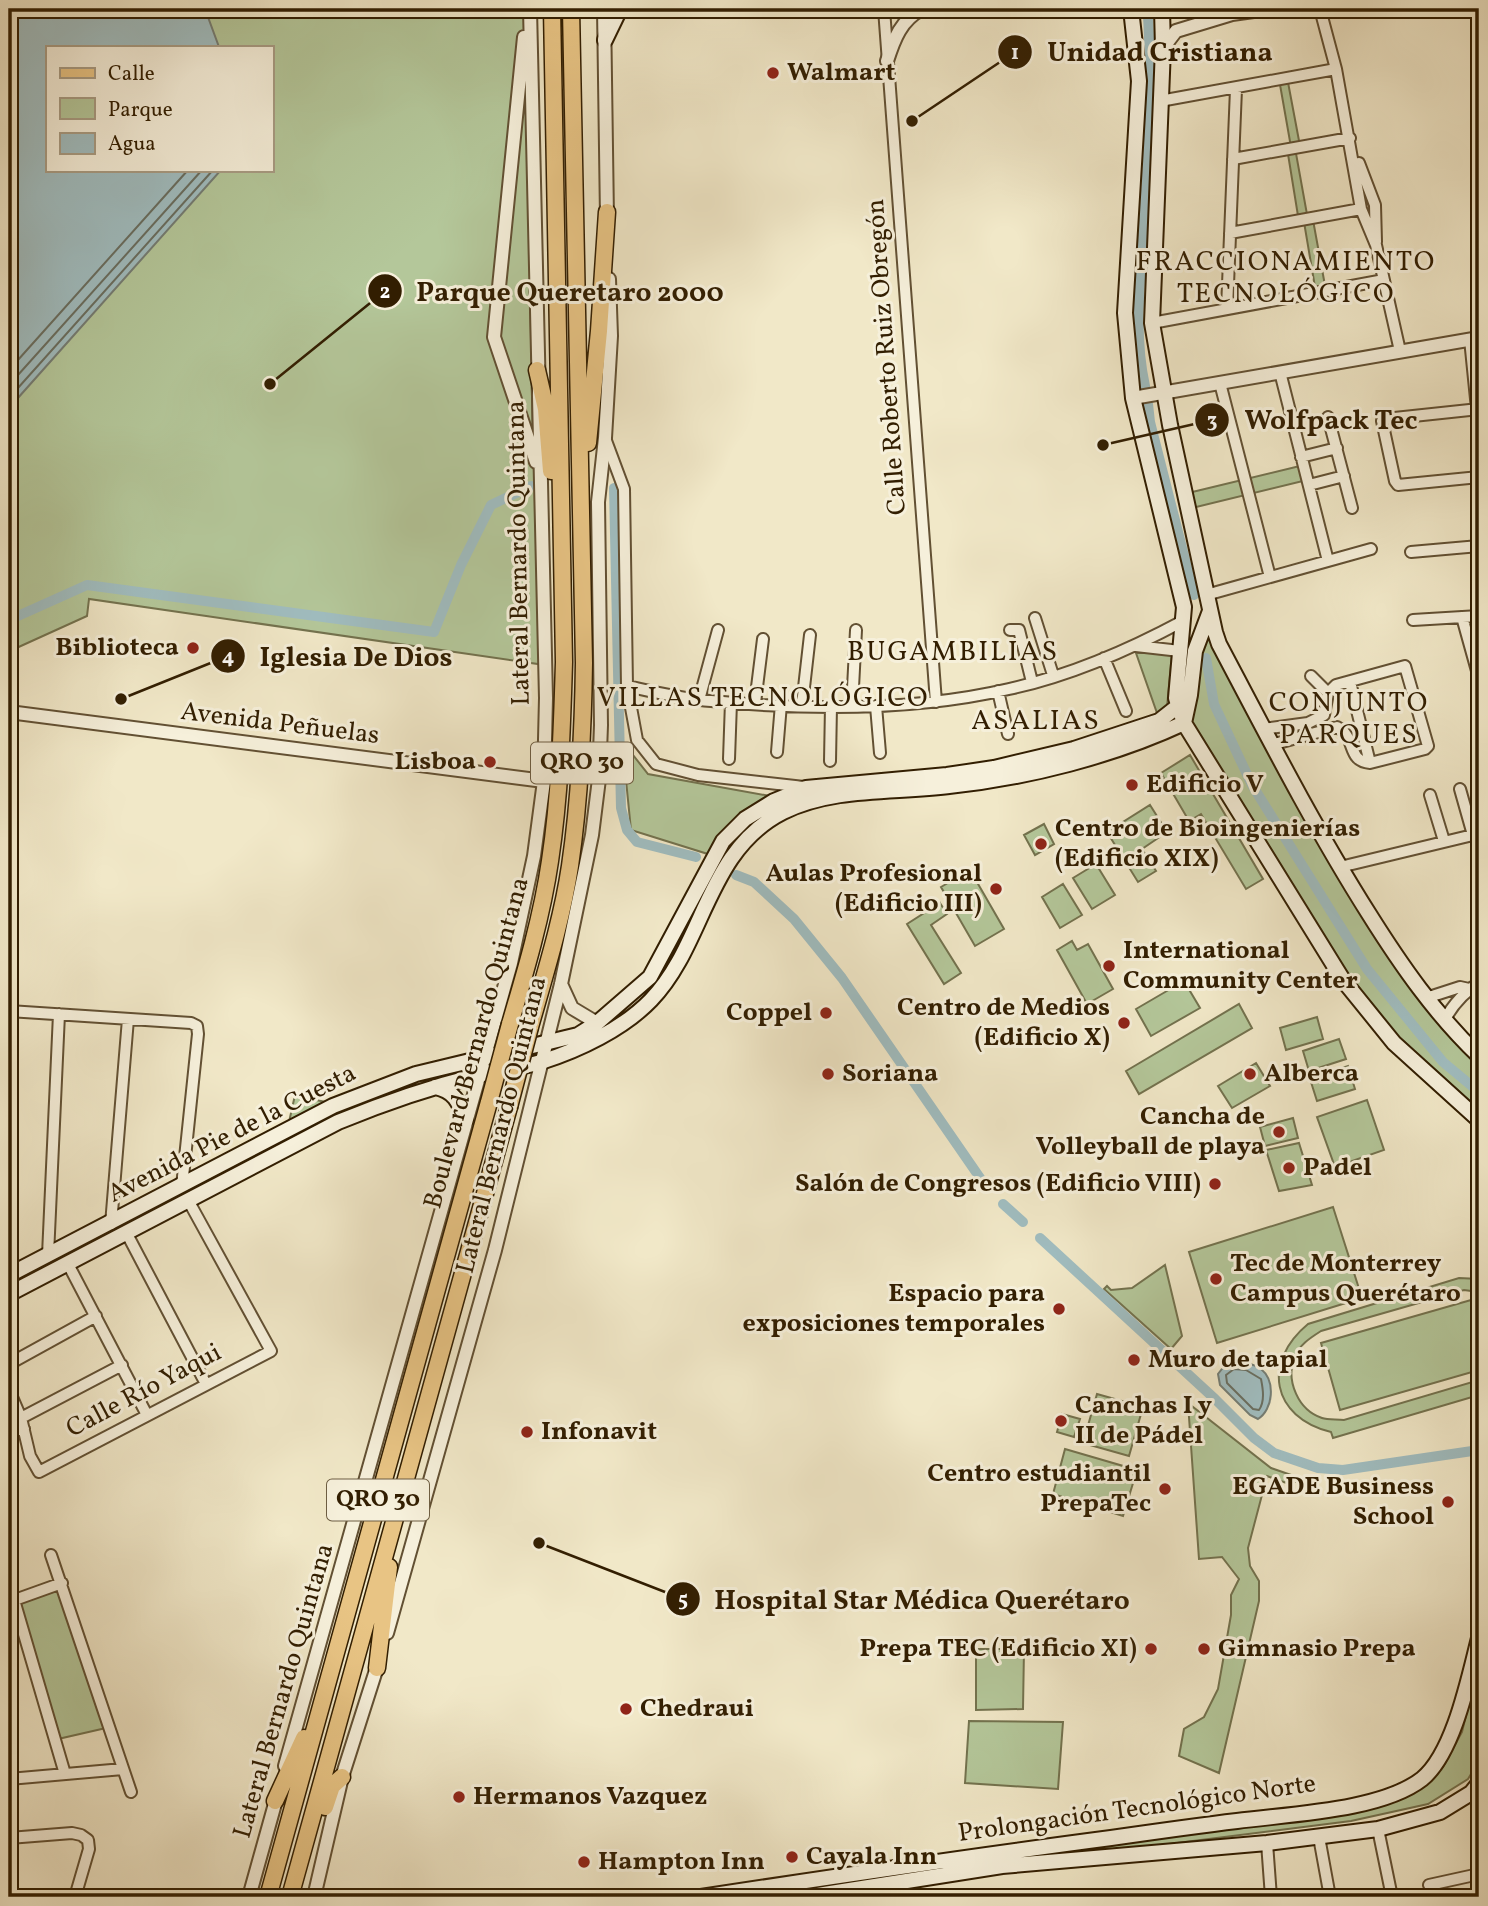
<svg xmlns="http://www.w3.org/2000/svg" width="1488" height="1906" font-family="Vollkorn,serif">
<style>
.green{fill:#b4c79a;stroke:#73724e;stroke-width:2;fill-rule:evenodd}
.water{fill:#a0bdc0;stroke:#747d74;stroke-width:2}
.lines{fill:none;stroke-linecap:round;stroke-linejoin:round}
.shore{stroke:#696e60;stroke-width:2}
.canal{stroke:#a0bdc0;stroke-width:10}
.minor-casing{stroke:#625033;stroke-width:14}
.tertiary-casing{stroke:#625033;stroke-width:16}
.secondary-casing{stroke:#321e01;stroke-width:18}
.primary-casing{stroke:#321e01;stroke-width:19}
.minor{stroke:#f6f0db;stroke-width:10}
.tertiary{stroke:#f6f0db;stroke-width:12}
.secondary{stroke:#f6f0db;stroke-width:14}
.primary{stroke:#e8c484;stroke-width:16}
.primary-bridge-casing{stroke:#321e01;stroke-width:19;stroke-linecap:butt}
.primary-bridge{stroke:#e8c484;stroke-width:16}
.poi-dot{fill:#8f2418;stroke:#f6f0db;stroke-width:2.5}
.labels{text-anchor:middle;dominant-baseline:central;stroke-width:6;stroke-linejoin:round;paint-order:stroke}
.shield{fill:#f6f0db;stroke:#6d5d42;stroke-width:2}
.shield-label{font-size:24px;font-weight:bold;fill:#321e01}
.poi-label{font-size:26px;font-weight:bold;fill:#321e01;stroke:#f6f0db;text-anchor:start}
.street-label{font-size:26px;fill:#321e01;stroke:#f6f0db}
.neighbourhood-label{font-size:28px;letter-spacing:2px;fill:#321e01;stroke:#f6f0db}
.leader{fill:none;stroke:#321e01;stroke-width:2.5}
.callout-dot{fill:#321e01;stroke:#f6f0db;stroke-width:2.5}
.mark-label{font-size:21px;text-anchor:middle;font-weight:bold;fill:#fff}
.callout-label{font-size:28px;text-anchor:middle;font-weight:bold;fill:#321e01;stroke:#f6f0db;stroke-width:6;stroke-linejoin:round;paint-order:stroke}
</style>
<rect width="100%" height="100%" fill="#f1e8c8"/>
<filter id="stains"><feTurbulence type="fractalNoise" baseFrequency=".00286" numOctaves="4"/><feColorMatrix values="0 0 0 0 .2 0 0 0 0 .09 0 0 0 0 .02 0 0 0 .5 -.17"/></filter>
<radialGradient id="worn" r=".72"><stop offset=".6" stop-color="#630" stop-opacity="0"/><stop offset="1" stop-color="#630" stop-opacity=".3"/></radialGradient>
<path class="green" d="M9 9H525L533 450 540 473 545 665 89 599 87 616 12 650 9 672ZM47 47H271V170H47Z
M1287 77 1300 146 1295 148 1308 220H1313L1326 291 1316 293 1304 222H1299L1287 148 1291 147 1279 79Z
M1304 465 1307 480 1188 509 1184 494Z
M1209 628 1347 889 1479 1062V1114L1399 1041 1327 945 1190 720 1200 656Z
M1136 653H1172L1167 707 1157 713Z
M623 750H629L648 774 770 796 708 854 631 830Z
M1190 755 1263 879 1246 889 1201 814 1189 821 1161 773Z
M1150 805 1167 832 1142 849 1156 871 1138 882 1107 832Z
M1044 824 1054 844 1035 855 1024 835Z
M1096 864 1115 895 1092 909 1073 878Z
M970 870 1004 929 975 946 941 887Z
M1063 884 1082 915 1060 928 1042 897Z
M940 903 947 914 931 925 961 973 944 984 907 924Z
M1072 941 1077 950 1088 944 1113 989 1087 1004 1057 950Z
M1184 981 1200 1008 1151 1036 1136 1009Z
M1239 1004 1252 1028 1139 1094 1126 1071Z
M1317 1017 1323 1039 1286 1050 1280 1028Z
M1339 1039 1346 1059 1309 1071 1303 1051Z
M1256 1063 1270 1086 1232 1108 1218 1086Z
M1348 1066 1355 1089 1317 1101 1310 1079Z
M295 1095 325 1102 289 1122Z
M1367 1100 1384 1150 1335 1167 1317 1117Z
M1293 1118 1298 1138 1265 1146 1260 1127Z
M1299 1143 1312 1185 1279 1191 1266 1150Z
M1333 1207 1362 1298 1217 1343 1189 1252Z
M1165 1265 1182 1336 1171 1349 1104 1289 1107 1286 1111 1290 1132 1288Z
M1459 1278 1479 1279V1292L1464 1290 1321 1331C1310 1338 1299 1345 1294 1358 1286 1381 1298 1410 1322 1418 1328 1420 1337 1419 1344 1420L1479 1380V1395L1333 1438 1331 1432C1271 1417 1262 1362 1308 1324Z
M1471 1300 1479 1331V1370L1340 1410 1321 1343Z
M1097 1394 1143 1407 1129 1456 1083 1443Z
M1188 1403 1271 1468 1297 1477V1481L1289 1484 1267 1476 1248 1548 1250 1566 1259 1581V1601L1219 1773 1179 1756 1184 1729 1204 1717 1218 1689 1231 1615V1595L1239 1579 1222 1557 1199 1559Z
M1062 1414 1080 1419 1074 1437 1057 1432Z
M1065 1449 1137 1470 1123 1516 1053 1494Z
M61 1588 106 1728 58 1739 17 1604Z
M976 1649H1024L1023 1709 976 1710Z
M1479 1662V1761L1468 1779 1428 1804 1351 1821 955 1871 953 1862 1236 1827 1408 1794 1443 1767 1462 1732Z
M969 1721 1063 1722 1058 1789 965 1783Z"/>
<path class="water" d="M9 9H205L219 47H47V170H221L9 408Z
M1234 1362C1243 1362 1253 1363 1261 1369 1276 1381 1273 1410 1258 1419L1250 1415 1220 1385 1218 1374 1225 1365Z"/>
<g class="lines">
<path class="shore" d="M9 370 188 170
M9 385 202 170
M9 398 213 170
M1234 1369 1246 1370 1261 1379C1263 1389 1265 1401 1259 1410L1253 1409 1227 1383 1226 1375Z"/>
<path class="canal" d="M1145 386C1133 332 1141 275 1144 220 1149 153 1152 83 1148 16
M1148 404 1150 422 1194 595
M614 488 621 808 627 830 637 842 696 857
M9 620 87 585 434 632 461 565 491 505 531 486
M1206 658 1214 704 1252 785 1367 969 1443 1062 1479 1092
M736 875 754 882 794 919 842 978 987 1188
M1003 1204 1023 1222
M1040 1238 1215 1399 1254 1438 1274 1453 1318 1468 1343 1470 1479 1450"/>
<g class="minor-casing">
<path id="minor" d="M884 9 936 702
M1320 9 1336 69 1361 209 1376 245 1400 351
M1160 101 1336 69
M1233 159 1350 138
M1359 163 1375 205 1376 242
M1230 233 1361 209
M1227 309 1236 89
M1152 323 1384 280
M1470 339 1479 429
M1280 372 1328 561
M1220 383 1270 577
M1479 409 1385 419 1382 421 1395 481 1398 485 1479 477
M1328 417 1352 508
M605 438 624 489 627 686 637 740 656 764 698 775 804 787
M1301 457 1337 448
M1309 485 1344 476
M1411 552 1479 546
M1206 595 1371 549
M1462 617 1479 678
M1035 618 1053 675
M1413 620 1479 616
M1010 630H1019L1032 682
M1136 646 1180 651
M1104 658 1126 711
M1311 676 1328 693
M1350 682 1370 763
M627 686C654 692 682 699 711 701 806 710 915 711 1009 689 1069 676 1129 650 1183 621
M998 691 1008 734
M699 700 718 630
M755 703 763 639
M802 705 810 635
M876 706 880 753
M852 707 856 630
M1263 729 1308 723 1324 715 1328 693 1336 685 1405 666 1428 746 1425 749 1370 763C1346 761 1357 737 1337 727L1271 745
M777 752 781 704
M729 759 731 702
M830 761 831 706
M1430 795 1444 841
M1340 867 1473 835 1460 789
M1426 998 1460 987 1469 989
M9 1011 191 1023 197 1026 198 1034 182 1186
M1444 1021C1452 1006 1464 992 1479 983
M111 1224 128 1019
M126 1232 206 1384
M48 1255 59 1014
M68 1264 147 1415
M9 1364 96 1316
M9 1390 21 1418 30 1456 39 1472 271 1351 188 1200
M21 1418 122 1365
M9 1431 24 1429
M51 1555 131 1792
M14 1600 65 1774
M9 1602 62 1583
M9 1779 123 1769
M1378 1829 1392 1897
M1319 1837 1330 1897
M9 1838 72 1833 81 1835 88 1840 89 1849 75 1897
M9 1840 11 1897
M1267 1843 1271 1897
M1429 1885 1479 1874"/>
</g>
<g class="tertiary-casing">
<path id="tertiary" d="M604 9 607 218
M1175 9 1225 13
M524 37 494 337 536 462
M1163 48 1176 31 1232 14 1268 9
M887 61C894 39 901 20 922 9
M1133 398 1479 338
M9 712 544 781
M561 984 572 1008 597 1023
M387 1633 495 1250 561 984 592 835 599 779 601 725 598 502 605 438 611 336 609 279
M285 1766 511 963 534 856 544 781 546 698 530 9
M249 1897 278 1793
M314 1897 342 1777 379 1661"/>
</g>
<g class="secondary-casing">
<path id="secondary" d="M1131 9 1139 81 1125 313 1133 398 1184 607 1176 698 1184 723 1343 980 1394 1043 1479 1120
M1162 9 1163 48 1152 323 1170 425 1215 632 1219 644C1267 735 1314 827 1369 914 1401 965 1435 1014 1479 1056
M605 40 620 9
M435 1087C454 1091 459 1101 465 1120
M9 1275 333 1106 416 1074 578 1035 597 1023 650 977 723 841 745 819 774 801 806 788 947 775 994 768 1074 749 1159 721 1178 706
M9 1294 338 1122C384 1103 431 1087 479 1075 499 1069 521 1068 541 1062 579 1050 623 1029 651 1000 705 944 706 851 783 812 833 787 895 793 949 786 1027 778 1113 756 1184 723L1190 695 1195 651 1210 611
M701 1897C838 1876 974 1856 1111 1838 1153 1832 1195 1826 1237 1821 1289 1814 1381 1811 1422 1779 1454 1753 1469 1677 1479 1638
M805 1897 1002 1866 1267 1843 1378 1829 1440 1812 1471 1793 1479 1783"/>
</g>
<g class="primary-casing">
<path id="primary" d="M537 370 546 409 551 471
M588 443 599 331 607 212
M510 1024C526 970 542 916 550 861 560 795 562 729 564 662L552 9
M530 1027C545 974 562 920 570 866 580 798 583 732 584 663L571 9
M377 1668 389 1567
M275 1801 304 1738
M325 1807 332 1786 342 1777
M268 1897 489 1102
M290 1897 509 1107"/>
</g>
<use href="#minor" class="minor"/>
<use href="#tertiary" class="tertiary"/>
<use href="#secondary" class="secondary"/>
<use href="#primary" class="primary"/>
<g class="primary-bridge-casing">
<path id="primary-bridge" d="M489 1102 510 1024
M509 1107 530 1027"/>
</g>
<use href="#primary-bridge" class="primary-bridge"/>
</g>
<g class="poi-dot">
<circle cx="773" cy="73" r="7"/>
<circle cx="193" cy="648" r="7"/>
<circle cx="490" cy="762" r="7"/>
<circle cx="1132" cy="785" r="7"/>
<circle cx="1041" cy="844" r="7"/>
<circle cx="996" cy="889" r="7"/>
<circle cx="1109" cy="966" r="7"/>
<circle cx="826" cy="1013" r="7"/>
<circle cx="1124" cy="1023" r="7"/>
<circle cx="828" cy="1074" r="7"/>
<circle cx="1250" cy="1074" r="7"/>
<circle cx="1279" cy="1132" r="7"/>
<circle cx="1289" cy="1168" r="7"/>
<circle cx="1215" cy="1184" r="7"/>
<circle cx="1216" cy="1279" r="7"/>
<circle cx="1059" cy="1309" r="7"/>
<circle cx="1134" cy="1360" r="7"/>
<circle cx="1061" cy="1421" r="7"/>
<circle cx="527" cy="1432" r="7"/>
<circle cx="1165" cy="1489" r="7"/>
<circle cx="1448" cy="1502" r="7"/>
<circle cx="1151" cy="1649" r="7"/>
<circle cx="1204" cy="1649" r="7"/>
<circle cx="626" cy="1709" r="7"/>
<circle cx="459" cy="1797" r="7"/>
<circle cx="792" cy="1857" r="7"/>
<circle cx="584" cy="1862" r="7"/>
</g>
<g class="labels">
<g class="shield">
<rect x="531" y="742.5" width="102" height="41" rx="5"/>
<rect x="327" y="1479.5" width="102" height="41" rx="5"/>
</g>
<g class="shield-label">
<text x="582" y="763">QRO 30</text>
<text x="378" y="1500">QRO 30</text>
</g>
<g class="poi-label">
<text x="787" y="73">Walmart</text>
<text x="179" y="648" text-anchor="end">Biblioteca</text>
<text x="476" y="762" text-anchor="end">Lisboa</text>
<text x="1146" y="785">Edificio V</text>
<text x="1055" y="829">Centro de Bioingenierías<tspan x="1055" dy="30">(Edificio XIX)</tspan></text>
<text x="982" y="874" text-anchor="end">Aulas Profesional<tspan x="982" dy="30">(Edificio III)</tspan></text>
<text x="1123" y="951">International<tspan x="1123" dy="30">Community Center</tspan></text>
<text x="1110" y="1008" text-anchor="end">Centro de Medios<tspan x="1110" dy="30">(Edificio X)</tspan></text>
<text x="812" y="1013" text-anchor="end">Coppel</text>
<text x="842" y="1074">Soriana</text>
<text x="1264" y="1074">Alberca</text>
<text x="1265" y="1117" text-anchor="end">Cancha de<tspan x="1265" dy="30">Volleyball de playa</tspan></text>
<text x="1303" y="1168">Padel</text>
<text x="1201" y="1184" text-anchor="end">Salón de Congresos (Edificio VIII)</text>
<text x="1230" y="1264">Tec de Monterrey<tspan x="1230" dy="30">Campus Querétaro</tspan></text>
<text x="1045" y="1294" text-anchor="end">Espacio para<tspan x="1045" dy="30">exposiciones temporales</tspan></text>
<text x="1148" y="1360">Muro de tapial</text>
<text x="1075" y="1406">Canchas I y<tspan x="1075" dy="30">II de Pádel</tspan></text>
<text x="541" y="1432">Infonavit</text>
<text x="1151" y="1474" text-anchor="end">Centro estudiantil<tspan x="1151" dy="30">PrepaTec</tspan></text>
<text x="1434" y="1487" text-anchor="end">EGADE Business<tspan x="1434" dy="30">School</tspan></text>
<text x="1137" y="1649" text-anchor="end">Prepa TEC (Edificio XI)</text>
<text x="1218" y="1649">Gimnasio Prepa</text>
<text x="640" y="1709">Chedraui</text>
<text x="473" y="1797">Hermanos Vazquez</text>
<text x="806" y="1857">Cayala Inn</text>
<text x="598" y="1862">Hampton Inn</text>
</g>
<g class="street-label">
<text transform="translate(887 357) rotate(-94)">Calle Roberto Ruiz Obregón</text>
<text transform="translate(519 553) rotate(-91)">Lateral Bernardo Quintana</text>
<text transform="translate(280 724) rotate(7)">Avenida Peñuelas</text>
<text transform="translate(477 1043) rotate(-75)">Boulevard Bernardo Quintana</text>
<text transform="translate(502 1125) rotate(-76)">Lateral Bernardo Quintana</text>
<text transform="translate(232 1134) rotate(-27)">Avenida Pie de la Cuesta</text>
<text transform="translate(144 1391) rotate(-28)">Calle Río Yaqui</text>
<text transform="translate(284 1691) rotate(-74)">Lateral Bernardo Quintana</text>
<text transform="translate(1137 1809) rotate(-8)">Prolongación Tecnológico Norte</text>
</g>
<g class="neighbourhood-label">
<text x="1286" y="262">FRACCIONAMIENTO<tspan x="1286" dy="32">TECNOLÓGICO</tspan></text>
<text x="953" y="652">BUGAMBILIAS</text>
<text x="763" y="698">VILLAS TECNOLÓGICO</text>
<text x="1349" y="703">CONJUNTO<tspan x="1349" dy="32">PARQUES</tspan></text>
<text x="1036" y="721">ASALIAS</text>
</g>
</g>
<path class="leader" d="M912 121L1015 52M270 384L385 291M1103 445L1212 420M121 699L228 656M539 1543L683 1599"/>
<g class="callout-dot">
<circle cx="912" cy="121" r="7"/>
<circle cx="270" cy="384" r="7"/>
<circle cx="1103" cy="445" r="7"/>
<circle cx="121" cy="699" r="7"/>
<circle cx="539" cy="1543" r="7"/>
<circle cx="1015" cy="52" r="18"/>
<circle cx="385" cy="291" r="18"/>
<circle cx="1212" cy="420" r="18"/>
<circle cx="228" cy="656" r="18"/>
<circle cx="683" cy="1599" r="18"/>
</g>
<g class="mark-label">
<text x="1015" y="59">1</text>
<text x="385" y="298">2</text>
<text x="1212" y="427">3</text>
<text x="228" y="663">4</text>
<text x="683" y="1606">5</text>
</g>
<g class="callout-label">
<text x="1160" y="61">Unidad Cristiana</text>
<text x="570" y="301">Parque Queretaro 2000</text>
<text x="1331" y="429">Wolfpack Tec</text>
<text x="356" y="666">Iglesia De Dios</text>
<text x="922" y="1609">Hospital Star Médica Querétaro</text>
</g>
<rect width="1488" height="1906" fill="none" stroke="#f1e8c8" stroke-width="35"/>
<rect x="10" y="10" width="1467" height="1885" fill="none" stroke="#321e01" stroke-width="3.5"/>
<rect x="18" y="18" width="1453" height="1871" fill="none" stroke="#321e01" stroke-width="2"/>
<rect x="46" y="46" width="228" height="126" fill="#f6f0db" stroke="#a89c84" stroke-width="2"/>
<rect x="60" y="68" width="35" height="10" fill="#e8c484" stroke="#a89c84" stroke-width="2"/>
<text x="108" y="80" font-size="21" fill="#321e01">Calle</text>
<rect x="60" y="98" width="35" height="21" fill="#b4c79a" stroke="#a89c84" stroke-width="2"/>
<text x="108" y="116" font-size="21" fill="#321e01">Parque</text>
<rect x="60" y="133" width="35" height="21" fill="#a0bdc0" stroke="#a89c84" stroke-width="2"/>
<text x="108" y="150" font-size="21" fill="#321e01">Agua</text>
<rect width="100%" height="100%" filter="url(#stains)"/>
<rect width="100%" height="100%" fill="url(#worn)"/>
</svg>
